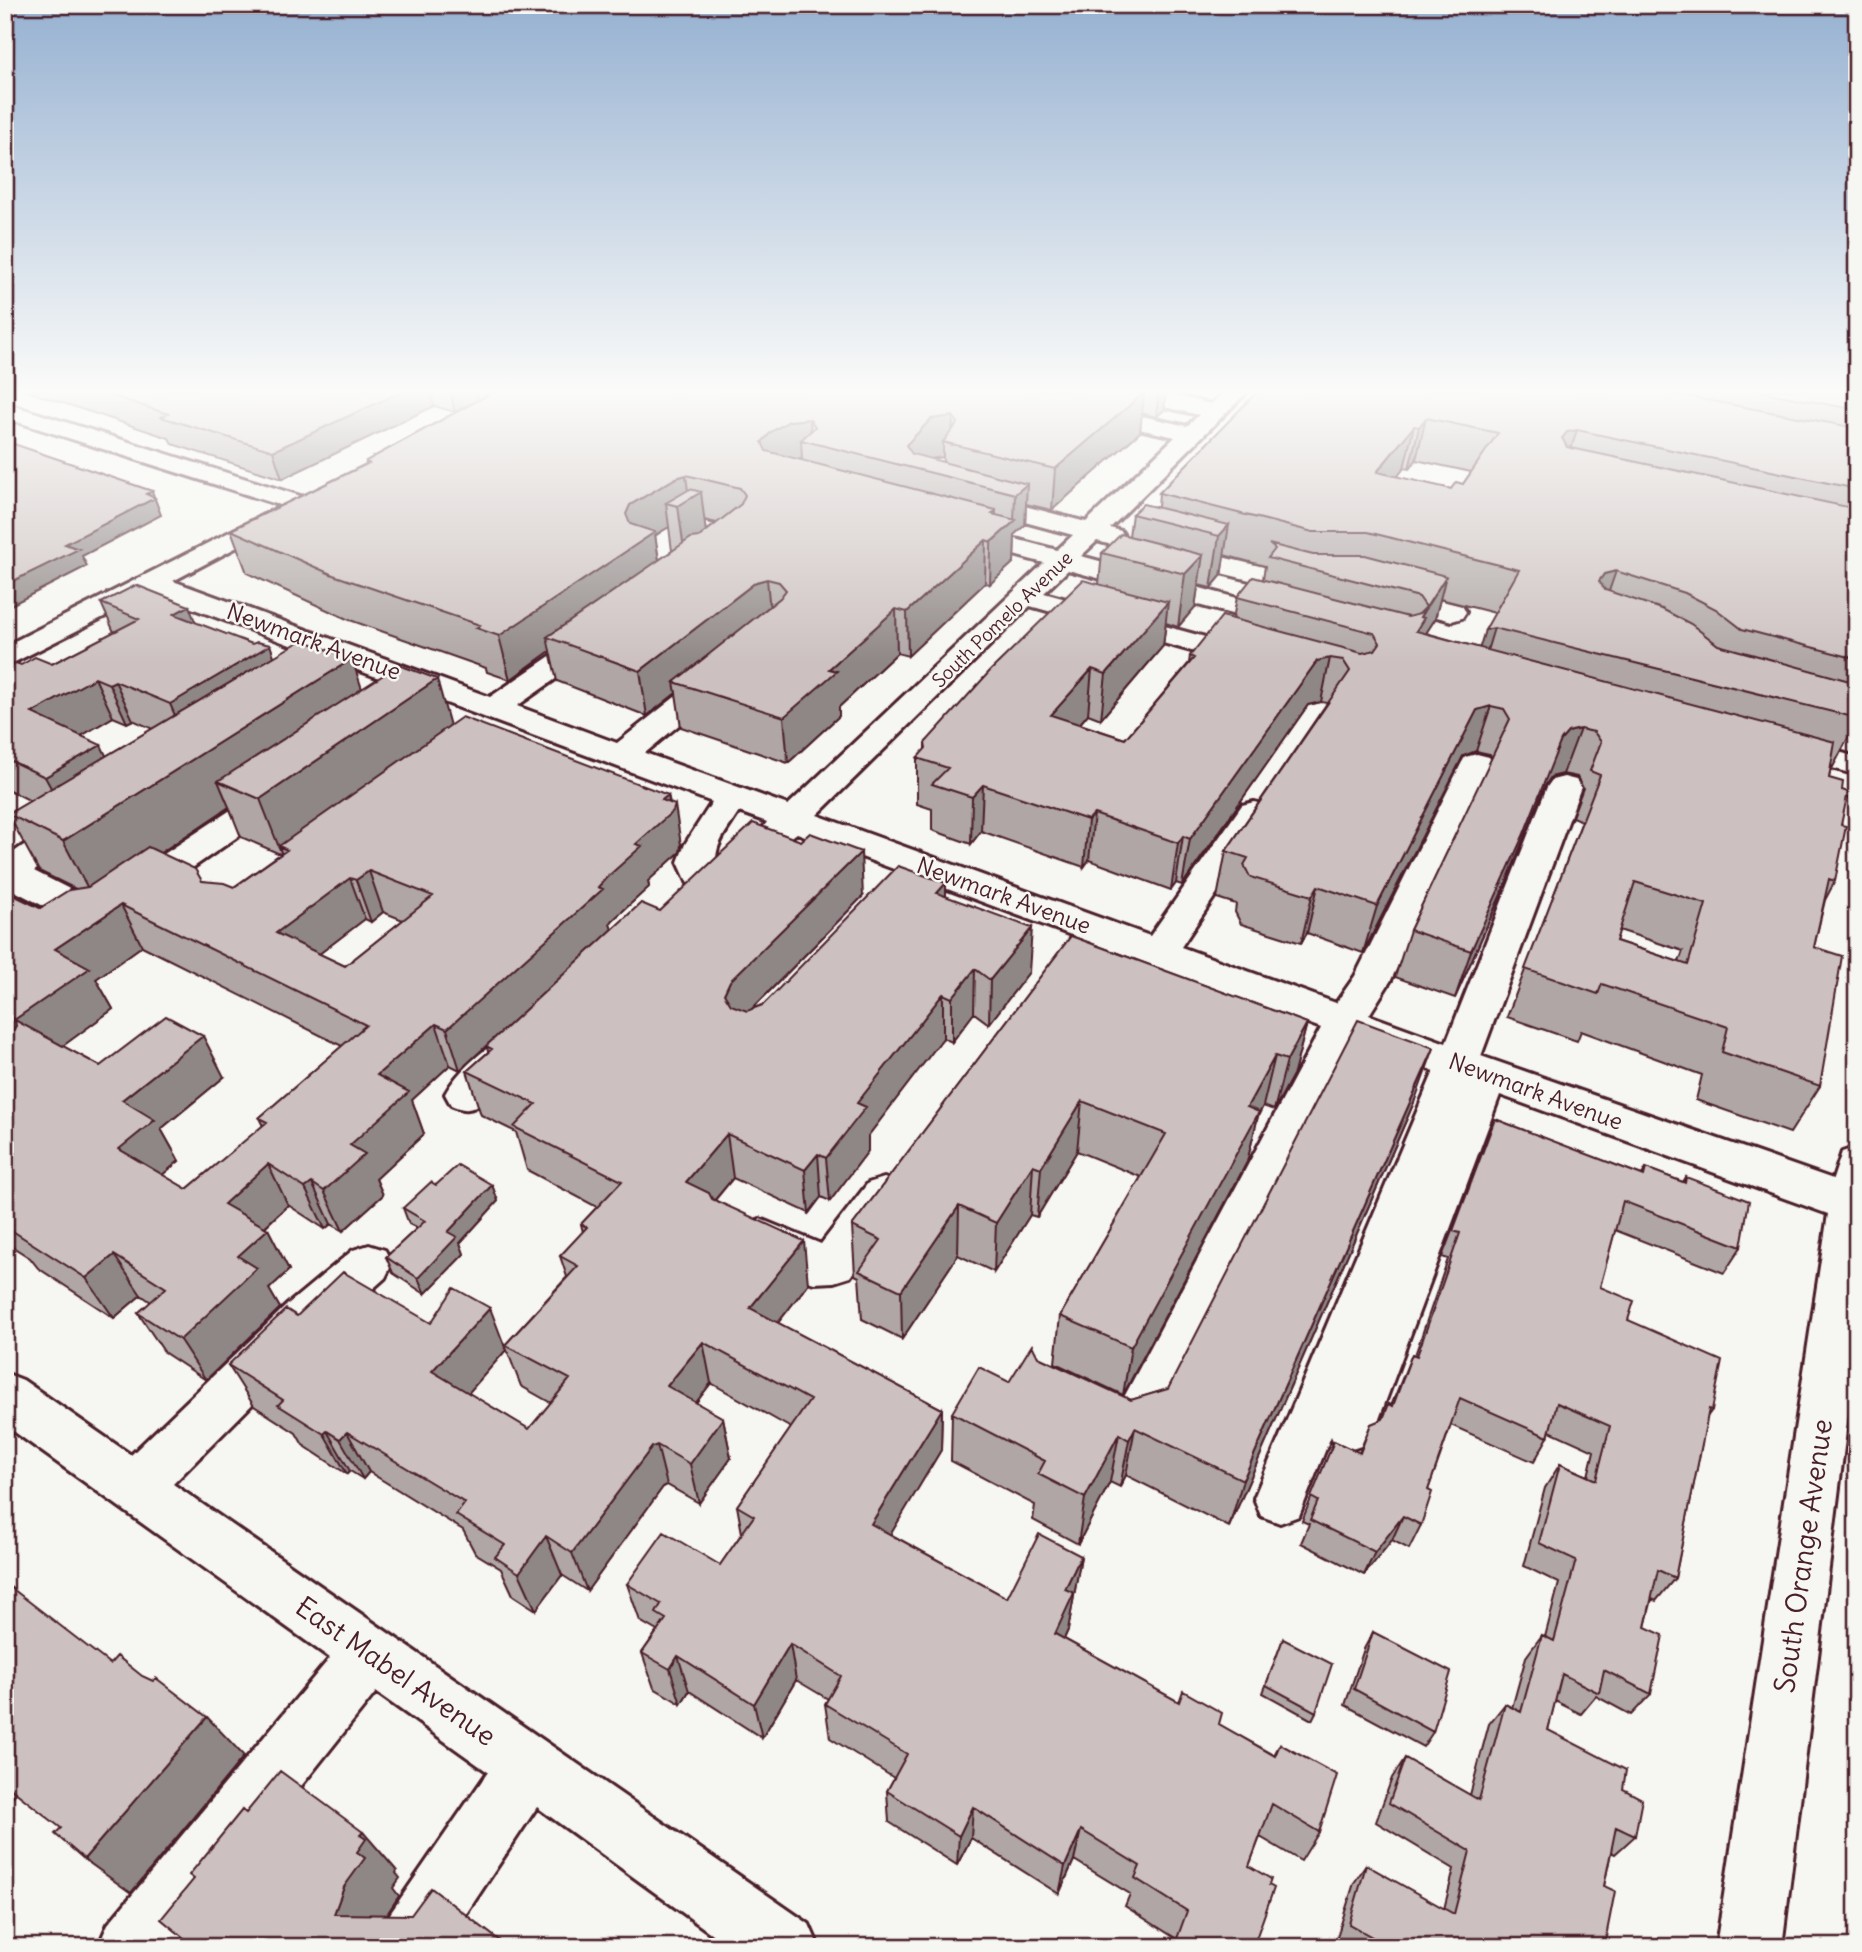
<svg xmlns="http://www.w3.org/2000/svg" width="1862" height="1952" font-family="Delius,sans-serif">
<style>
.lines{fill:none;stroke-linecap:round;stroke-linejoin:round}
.minor-casing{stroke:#4a1f2b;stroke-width:6}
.minor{fill:#f6f6f2;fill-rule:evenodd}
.wall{fill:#afa6a5;stroke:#4a1f2b;stroke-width:2;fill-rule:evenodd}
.shaded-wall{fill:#8f8786;stroke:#4a1f2b;stroke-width:2}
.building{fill:#ccc1c0;stroke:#4a1f2b;stroke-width:2;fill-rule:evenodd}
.labels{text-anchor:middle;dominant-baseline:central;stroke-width:5;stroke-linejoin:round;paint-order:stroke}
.far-street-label{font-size:19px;fill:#4a1f2b;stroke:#f6f6f2}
.street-label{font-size:23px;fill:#4a1f2b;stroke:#f6f6f2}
.near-street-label{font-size:28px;fill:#4a1f2b;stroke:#f6f6f2}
</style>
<rect width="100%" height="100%" fill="#f6f6f2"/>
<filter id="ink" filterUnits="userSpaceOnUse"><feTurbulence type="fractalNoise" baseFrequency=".0143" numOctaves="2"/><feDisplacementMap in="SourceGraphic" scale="14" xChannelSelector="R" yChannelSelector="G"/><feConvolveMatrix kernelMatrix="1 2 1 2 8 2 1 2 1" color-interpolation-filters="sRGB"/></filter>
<g filter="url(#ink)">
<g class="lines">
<g class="minor-casing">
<path id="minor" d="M1109 390H1151L1211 404 1225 390H1249L1110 528 1121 531 1125 537 1121 543 1112 545 1097 541 1081 556 1297 614 1301 620 1297 626 1287 629 1068 570 1044 593 1260 652 1264 658 1260 664 1249 667 1030 606 817 815 1150 936 1242 805 1254 802 1266 805 1271 812 1181 947 1336 1003 1355 976 1461 764 1465 757 1477 754 1489 757 1493 764 1391 980 1369 1015 1446 1043 1547 787 1552 780 1564 777 1576 780 1581 787 1481 1056 1833 1179 1842 1152 1857 1147V1342L1782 1947H1716L1828 1214 1500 1095 1370 1443 1352 1449 1334 1443 1331 1436 1299 1516 1280 1523 1261 1516 1254 1498 1434 1071 1355 1041 1157 1435 1123 1446 1098 1436 1091 1420 1098 1404 1116 1397 1123 1399 1321 1028 797 833C786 842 778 843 765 840L760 832 767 822 739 812C724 836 709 849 720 878L715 886 702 890 689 886 678 862 685 844 712 802 151 593 5 667V646L279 507 288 510 292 515 288 520 173 581 490 697 587 631 597 628 607 631 612 637 607 643 517 706 617 743 709 670 720 667 731 670 735 676 731 682 645 753 788 805 1044 563 954 539 950 533 954 527 963 525 1057 550 1073 535 965 506 961 501 965 496 974 493 1086 522 1175 437 1080 416 1077 411 1080 406 1088 404 1187 426 1199 415 1112 395Z
M5 403 310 499 314 504 310 509H292L5 418Z
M692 519 725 528 729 534 725 540 716 542 693 535 665 555 694 562 698 568 694 574 684 576 639 565 635 555 638 549 677 522Z
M1171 545 1323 581 1327 587 1323 593 1313 595 1162 559 1158 553 1162 547Z
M1386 587 1462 606 1466 612 1462 618 1452 621 1376 601 1372 595 1376 589Z
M1795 717 1857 734V754L1784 733 1779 726 1784 719Z
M1791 760 1857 778V798L1779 777 1775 770 1779 763Z
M279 783 291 786 296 793 291 800 108 926 95 929 82 926 5 886V858C29 843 60 814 89 821L94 829 89 837 34 871 93 901 267 786Z
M510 1037 524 1041 530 1052C521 1068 486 1107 468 1109 463 1110 456 1107 451 1105L445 1094C457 1072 486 1044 510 1037Z
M884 1178 900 1183 906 1196 850 1277 834 1282 814 1283 798 1278 744 1251 737 1238 744 1225 760 1219 821 1244 868 1183Z
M369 1245 385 1250 392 1264 385 1278 322 1334 173 1484 809 1924 819 1947H730L537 1807 444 1947H373L383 1924 488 1772 376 1692 173 1947H98L108 1924 330 1658 5 1425V1373L23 1380 131 1455 288 1304 353 1250Z"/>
</g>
<use href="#minor" class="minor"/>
</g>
<path class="wall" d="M24 390H1184L1180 394 1166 391 1164 410 1156 417 1141 413 1140 432 1052 510 1026 504 1025 525 1015 534 1014 562 990 584 985 583 908 656 897 653 839 707V716L788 763 681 727 676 693 647 716 557 681 550 651 510 680 487 672 486 668 347 619 247 573 231 530 366 464V461L478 400 455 412 434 406 282 479 172 444 169 438ZM943 457V462L931 459ZM704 520 717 523 706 531ZM669 527 672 551 659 560 655 535Z
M1259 390H1857V721L1833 767 1831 766 1829 778 1842 790 1841 825 1835 881 1825 900 1814 947 1820 1086 1790 1133 1696 1100 1702 1075 1581 1031 1577 1041 1507 1017 1582 821 1572 817 1583 788 1577 777 1563 774 1551 777 1545 786 1506 883 1455 998 1395 977 1410 930 1492 759 1490 754 1476 751 1463 756 1363 953 1307 933 1301 943 1241 924 1235 912 1236 904 1217 898 1226 851 1327 703 1321 702 1308 705 1182 885 1176 883 1171 890 1089 860 1084 867 981 831 971 844 932 830V809L917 804V758L925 750V743L1099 584 1102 553 1129 536 1132 514 1158 507 1159 493ZM1416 460 1471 472 1463 484 1451 489 1397 477 1404 468 1409 469ZM1224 555 1265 566 1263 579 1237 597 1233 619 1190 656 1189 663 1125 739 1080 724 1088 714 1101 719 1163 646 1166 623 1178 627 1195 607 1198 585 1211 588 1221 576ZM1440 599 1495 613 1480 648 1426 633 1435 619ZM1619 930 1683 951 1679 962 1616 941Z
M101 603 195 623 252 644 270 645 274 657 362 689 450 726 668 795 681 845 680 852 648 881 649 887 613 920 610 924 612 930 660 911 863 896 752 1009 763 1005 946 883V896L1029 972 989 1024 974 1013 952 1042 943 1038 868 1136V1151L830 1201 821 1197 809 1213 733 1178 715 1200 808 1284 778 1323 942 1409 941 1450 890 1534 1007 1598 1081 1556 1068 1630 1064 1639 1274 1755 1280 1744 1319 1832 1301 1861 1260 1837 1249 1866 1253 1947H1172L1175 1938 1125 1906 1130 1894 1074 1860 1059 1894 971 1838 957 1865 889 1822 887 1791 894 1778 830 1738 825 1704 828 1699 796 1680 762 1738 689 1691 681 1704 654 1688 642 1653 657 1631 640 1621 627 1584 720 1565 742 1533 737 1506 791 1428 711 1383 696 1403 723 1418 731 1458 699 1503 667 1485 663 1487 587 1591 562 1575 536 1610 513 1595 501 1569 475 1553 463 1530 369 1472 363 1479 350 1471 347 1474 303 1445 296 1433 254 1406 228 1365 297 1316 431 1323 506 1350 468 1393 529 1429 551 1403 521 1386 505 1345 567 1277 560 1256 583 1232 581 1224 597 1207 527 1170 516 1132 481 1115 467 1071 488 1052 487 1046 460 1070 450 1065 412 1100 424 1134 376 1179 383 1195 343 1231 331 1224 325 1229 288 1205 264 1228 268 1229 289 1270 269 1289 280 1308 206 1380 165 1353 138 1313 151 1302 141 1295 114 1318 38 1268 30 1258 5 1242V891L40 908 76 889 39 871 8 814 31 801 5 788V669L21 665 52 664 114 632ZM113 717 127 723 133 720 153 729 106 756 81 736ZM229 807 241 837 280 854 234 887 202 881 160 853ZM383 912 403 920 345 966 319 954 365 919 371 922ZM142 946 342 1046 259 1118 263 1126 187 1189 162 1175 179 1161 161 1129 224 1077 100 1066 62 1046 113 1009 96 979Z
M1071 936 1307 1023 1294 1073 1274 1110 1263 1106 1258 1116 1247 1162 1123 1395 1055 1363 1060 1316 1141 1177 1077 1151 1037 1217 1030 1215 994 1272 958 1255 902 1339 862 1319 859 1277 855 1275 852 1226Z
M1415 1100 1229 1527 1126 1475 1120 1487 1110 1482 1078 1544 1033 1520 1035 1505 951 1461 952 1413 1009 1382 1038 1357 1131 1400 1168 1389Z
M1495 1119 1642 1175 1646 1168 1683 1182 1686 1177 1741 1247 1724 1273 1615 1230 1600 1287 1628 1320 1712 1410 1707 1417 1675 1578 1656 1601 1652 1599 1645 1627 1651 1694 1631 1715 1596 1696 1581 1714 1555 1701 1548 1730 1623 1789 1635 1836 1615 1854 1611 1852 1604 1886V1947H1348L1336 1940 1354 1883 1366 1865 1444 1909 1454 1869 1376 1822 1392 1778 1405 1758 1470 1795 1489 1724 1505 1704 1512 1708 1526 1657 1542 1635 1545 1637 1559 1583 1524 1566 1545 1488 1560 1464 1588 1476 1594 1451 1550 1431 1548 1437 1534 1462 1451 1425 1428 1490 1421 1525 1409 1549 1392 1540 1364 1575 1301 1543 1309 1524 1302 1521 1334 1441 1359 1453 1371 1424 1382 1420 1389 1404 1391 1406 1412 1354 1415 1355 1448 1259 1442 1257Z
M492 1185 498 1201 460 1243 464 1254 425 1294 393 1273 386 1257 417 1228 409 1224 403 1208Z
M1373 1632 1433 1732 1423 1747 1345 1705 1364 1649Z
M1283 1639 1316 1712 1312 1720 1263 1693Z"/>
<path class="shaded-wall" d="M405 390H430L434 406 282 479 273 451Z
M450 390H476L478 400 455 412Z
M1159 390H1166L1164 410 1156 417Z
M1144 393 1140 432 1052 510 1055 469Z
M953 416 952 445 943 442V457L931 459 921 470 906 445 931 419Z
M1426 418 1416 460 1409 469 1419 427Z
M810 419 811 442 801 440 802 459 792 460 774 472 762 442 771 432 789 421Z
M1414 426 1404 468 1367 516 1377 472Z
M1577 430 1564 472 1562 438 1567 432Z
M686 475 689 499 701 492 707 542 685 557 678 506 666 503 669 527 655 535 661 574 547 637 550 651 510 680 499 636 626 514 630 505 676 478Z
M1027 484 1025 525 1015 534 1014 562 990 584 992 514 996 510 995 539 1014 522 1015 494Z
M152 491 161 515 82 556 87 566 5 608V585L65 544Z
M1229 525 1221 576 1211 588 1219 536Z
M986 540 985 583 908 656 907 612Z
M1203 555 1195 607 1178 627 1185 574Z
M1616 571 1600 617 1599 581 1604 574Z
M1446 576 1435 619 1416 649 1405 675 1420 617Z
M767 579 771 622 674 682 676 693 647 716 640 671 756 582Z
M1168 602 1163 646 1101 719 1106 674Z
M189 606 204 644 174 614Z
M896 609 897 653 839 707V716L788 763 784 717 829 669Z
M1494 628 1480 674 1471 676 1485 630Z
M270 645 284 684 187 743 170 704Z
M1330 658 1321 702 1308 705 1182 885 1190 839 1317 661Z
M352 659 370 713 218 781 229 807 93 898 63 841Z
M1092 669 1088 714 1048 761 1051 715Z
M95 678 113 717 52 753 32 713Z
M437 679 452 733 287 850 279 846 282 855 260 799Z
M115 681 133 720 127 723 109 684Z
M1491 706 1476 751 1463 756 1363 953 1377 906 1477 710Z
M1580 729 1563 774 1551 777 1545 786 1506 883 1455 998 1471 951 1561 740 1568 732Z
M101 745 120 785 67 817 45 777Z
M983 785 981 831 971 844 972 797Z
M668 795 671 813 675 805 681 845 680 852 648 881 649 887 613 920 610 924 612 930 460 1070 447 1029 598 887 636 844 662 800Z
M1094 814 1089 860 1084 867 1088 820Z
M1183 836 1176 883 1171 890 1178 843Z
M861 852 863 896 736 1025 724 994 730 981Z
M369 871 383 912 371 922 356 880Z
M350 878 365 919 293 974 276 933Z
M946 883V926L937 893Z
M1318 886 1307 933 1301 943 1312 896Z
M121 905 142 946 96 979 113 1009 41 1062 14 1020 55 949Z
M1032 928 1029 972 989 1024 990 980Z
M975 969 974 1013 952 1042V998Z
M943 994V1038L868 1136V1151L830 1201 826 1158 857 1103Z
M1307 1023 1294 1073 1274 1110 1287 1060Z
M5 1024 21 1048 5 1053Z
M436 1024 450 1065 412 1100 424 1134 376 1179 383 1195 343 1231 324 1191 350 1145 377 1075Z
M203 1036 224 1077 161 1129 179 1161 144 1190 119 1149 122 1100Z
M1434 1048 1415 1100 1229 1527 1243 1480Z
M1275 1056 1263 1106 1258 1116 1247 1162 1123 1395 1131 1347 1247 1107Z
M1082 1101 1077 1151 1037 1217 1041 1168Z
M727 1134 733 1178 694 1225 686 1182Z
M818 1154 821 1197 809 1213 805 1170Z
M268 1164 288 1205 246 1244 224 1204Z
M1033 1165 1030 1215 994 1272 996 1223Z
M312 1183 331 1224 325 1229 305 1188Z
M492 1185 498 1201 460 1243 464 1254 425 1294 418 1278 448 1232Z
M959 1206 958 1255 902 1339 901 1291Z
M268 1229 289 1270 269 1289 280 1308 206 1380 180 1340 238 1256Z
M804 1241 808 1284 756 1351 750 1308Z
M114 1255 141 1295 114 1318 86 1278Z
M490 1308 506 1350 451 1413 432 1371Z
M703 1342 711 1383 677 1427 667 1386Z
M942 1409 941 1450 874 1562 871 1524Z
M723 1418 731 1458 699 1503 690 1464Z
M1135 1428 1126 1475 1120 1487 1129 1440Z
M327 1431 350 1471 347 1474 324 1434Z
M347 1432 369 1472 363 1479 340 1439Z
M1119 1434 1110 1482 1078 1544 1085 1498Z
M657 1445 667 1485 663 1487 587 1591 572 1553 652 1447Z
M1403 1516 1392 1540 1364 1575 1375 1552Z
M546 1536 562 1575 536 1610 519 1573Z
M1081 1556 1068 1630 1050 1670 1055 1634 1065 1589Z
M790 1644 796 1680 762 1738 754 1704Z
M678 1656 689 1691 681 1704 670 1669Z
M207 1717 244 1756 131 1893 84 1859Z
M5 1781 18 1791 5 1804Z
M973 1807 971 1838 957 1865 959 1836Z
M1081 1830 1074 1860 1059 1894 1065 1866Z
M363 1832 397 1871 396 1873 400 1878 393 1888 399 1896 381 1923 334 1914 357 1852 360 1835Z"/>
<path class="building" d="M94 390H405L273 451 161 417 168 414Z
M497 390H1130L1144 393 1055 469 943 442 958 423 953 416 931 419 906 445 912 454 1027 484 1015 494 801 440 815 427 810 419 789 421 771 432 762 442 766 451 996 510 992 514 1016 520 991 542 986 540 907 612 896 609 829 669 837 671 784 717 674 682 780 598 786 590 779 582 767 579 756 582 640 671 547 637 691 538 699 537 741 504 745 495 740 488 686 475 676 478 630 505 626 514 630 524 655 532 499 636 476 628 480 625 333 575 231 530 369 463 366 461Z
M1259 390H1653L1857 428V489L1577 430 1567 432 1562 438 1567 447 1857 509V659L1742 629 1716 609 1685 593 1616 571 1604 574 1599 581 1605 590 1662 609 1691 624 1718 645 1857 683V718L1494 628 1485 630 1519 570 1368 532H1313L1159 493ZM1426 418 1498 433 1463 484 1456 482 1451 489 1377 472 1414 426 1419 427Z
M1753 390H1857V410Z
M5 441 152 491 146 494 155 498 65 544 79 549 5 585Z
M690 489 701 492 678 506 666 503Z
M1143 504 1229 525 1219 536 1132 514Z
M1121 534 1203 555 1185 574 1102 553Z
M1269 544 1313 555H1365L1446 576 1420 617 1424 618 1416 631 1835 742 1829 778 1843 782 1842 790 1848 792 1841 825 1846 826 1835 881 1829 879 1814 947 1842 956 1820 1086 1722 1052 1728 1027 1602 984 1598 994 1525 969 1600 775 1590 771 1601 742 1594 732 1580 729 1568 732 1561 740 1523 836 1471 951 1410 930 1510 719 1504 709 1491 706 1477 710 1377 906 1318 886 1312 896 1250 877 1244 865 1248 858 1226 851 1350 671 1343 660 1330 658 1317 661 1190 839 1183 836 1178 843 1094 814 1088 820 983 785 972 797 932 784 948 768 917 758 926 748 925 743 990 671 1083 580 1168 602 1106 674 1092 669 1051 715 1125 739 1194 658 1190 656 1222 616 1362 653 1375 650 1380 643 1374 633 1237 597 1253 577 1408 617 1419 614 1426 607 1419 597 1268 558 1275 549ZM1635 882 1706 904 1688 965 1616 941Z
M136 585 189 606 174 614 252 644 257 642 270 645 170 704 115 681 109 684 95 678 32 713 101 745 45 777 5 758V669L16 663 21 665 35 657 52 664 139 619 101 603Z
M302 640 352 659 63 841 8 814Z
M399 665 437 679 260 799 218 781Z
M462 717 668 795 662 800 675 805 673 811 636 844 642 846 605 879 598 887 603 889 447 1029 436 1024 377 1075 409 1092 350 1145 365 1154 324 1191 312 1183 305 1188 268 1164 224 1204 268 1229 238 1256 257 1268 180 1340 138 1313 166 1288 114 1255 86 1278 8 1228 12 1225 5 1220V1039L16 1026 15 1020 100 1066 166 1016 203 1036 122 1100 155 1120 119 1149 187 1189 267 1122 259 1118 366 1025 121 905 55 949 90 968 14 1020 9 1011 5 1010V891L40 908 69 890 88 887 148 847 195 869 202 881 224 883 234 887 287 850 279 846ZM369 871 433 896 345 966 276 933 350 878 356 880Z
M753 823 801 841 810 833 861 852 730 981 724 994 731 1005 747 1011 763 1005 898 866 946 883 937 893 1032 928 990 980 975 969 952 998 943 994 857 1103 866 1107 826 1158 818 1154 805 1170 727 1134 686 1182 709 1193 712 1199 804 1241 750 1308 942 1409 871 1524 1007 1598 1039 1534 1081 1556 1065 1589 1074 1593 1055 1634 1179 1702 1183 1691 1222 1713 1219 1724 1275 1756 1280 1744 1337 1775 1319 1832 1272 1804 1249 1866 1271 1879 1269 1885 1274 1888 1253 1947H1174L1187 1911 1135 1878 1140 1866 1081 1830 1065 1866 973 1807 959 1836 887 1791 907 1754 825 1704 841 1676 790 1644 754 1704 678 1656 670 1669 642 1653 666 1619 656 1613 661 1604 627 1584 664 1532 720 1565 754 1516 737 1506 810 1400 703 1342 667 1386 723 1418 690 1464 657 1445 652 1447 572 1553 546 1536 519 1573 495 1557 505 1545 456 1515 465 1503 347 1432 340 1439 327 1431 324 1434 278 1405 283 1400 228 1365 286 1309 297 1316 343 1272 431 1323 454 1288 490 1308 432 1371 529 1429 570 1379 505 1345 578 1266 560 1256 587 1227 581 1224 622 1181 514 1127 536 1104 467 1071 492 1049 486 1046 641 903 660 911Z
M1071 936 1307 1023 1287 1060 1275 1056 1247 1107 1259 1112 1131 1347 1060 1316 1166 1134 1082 1101 1041 1168 1033 1165 996 1223 959 1206 901 1291 859 1271 881 1240 852 1226Z
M1358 1020 1434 1048 1243 1480 1135 1428 1129 1440 1119 1434 1085 1498 1038 1474 1045 1461 952 1413 979 1367 1009 1382 1032 1345 1038 1357 1131 1400 1168 1389Z
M1495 1119 1644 1176 1646 1168 1685 1183 1686 1177 1749 1201 1741 1247 1623 1201 1600 1287 1634 1301 1628 1320 1722 1361 1712 1410 1709 1409 1675 1578 1658 1570 1645 1627 1663 1635 1651 1694 1604 1670 1599 1693 1562 1674 1548 1730 1626 1770 1623 1789 1642 1799 1635 1836 1616 1827 1604 1886 1615 1891 1604 1947H1390L1349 1924 1366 1865 1454 1914 1470 1851 1389 1803 1405 1758 1479 1800 1505 1704 1521 1712 1542 1635 1554 1641 1576 1560 1539 1543 1560 1464 1596 1480 1610 1426 1557 1403 1548 1437 1460 1398 1428 1490 1432 1492 1421 1525 1403 1516 1375 1552 1310 1520 1318 1501 1311 1497 1334 1441 1360 1453 1371 1424 1383 1419 1389 1404 1393 1406 1412 1354 1417 1356 1460 1233 1453 1231Z
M458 1165 492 1185 448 1232 457 1237 418 1278 386 1257 425 1221 403 1208 431 1182 436 1185Z
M5 1583 110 1664 117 1656 142 1676 153 1681 156 1678 207 1717 84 1859 55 1834 61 1828 5 1784Z
M1373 1632 1451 1672 1433 1732 1354 1689Z
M1283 1639 1332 1664 1316 1712 1266 1685Z
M280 1771 363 1832 360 1835 366 1839 357 1852 365 1858 344 1887 334 1914 411 1915 431 1888 500 1941 503 1947H195L161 1919 194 1879 189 1875 242 1810 246 1813Z"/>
</g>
<linearGradient id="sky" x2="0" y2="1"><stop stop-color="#96b1d1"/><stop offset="0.59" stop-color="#fbfbf9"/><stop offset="1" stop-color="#fbfbf9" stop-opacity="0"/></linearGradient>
<rect width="1862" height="664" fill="url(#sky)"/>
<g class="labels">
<g class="far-street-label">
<text transform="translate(1002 619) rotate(-44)">South Pomelo Avenue</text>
</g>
<g class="street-label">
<text transform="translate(314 641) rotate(20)">Newmark Avenue</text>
<text transform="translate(1004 895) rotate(20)">Newmark Avenue</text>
<text transform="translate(1536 1091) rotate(20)">Newmark Avenue</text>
</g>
<g class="near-street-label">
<text transform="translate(1803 1556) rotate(-82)">South Orange Avenue</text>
<text transform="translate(396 1671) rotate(35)">East Mabel Avenue</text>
</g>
</g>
<rect width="1862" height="1952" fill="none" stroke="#f6f6f2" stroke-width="28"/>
<rect x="14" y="14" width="1834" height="1924" fill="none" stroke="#4a1f2b" stroke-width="2.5" filter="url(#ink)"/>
</svg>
